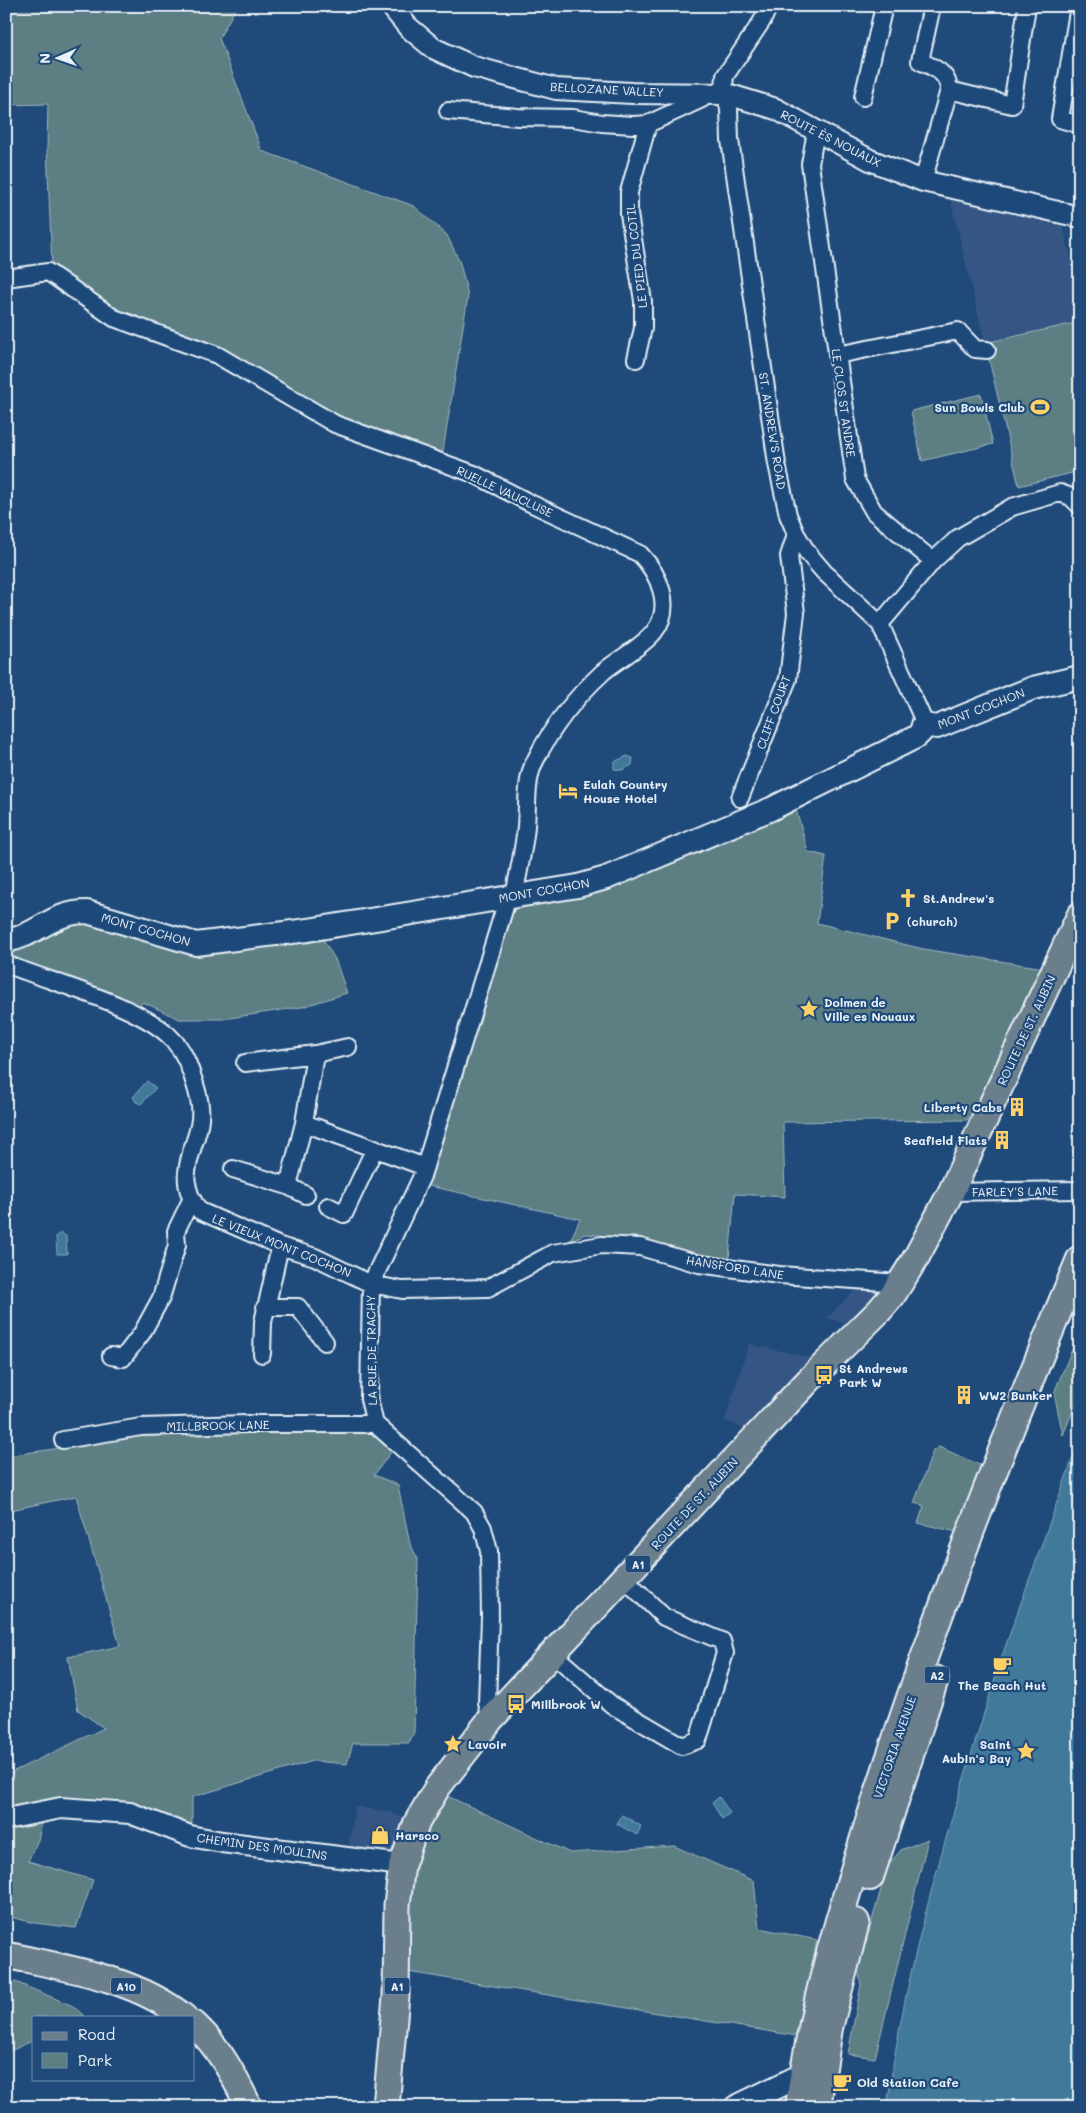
<svg xmlns="http://www.w3.org/2000/svg" width="1086" height="2113" font-family="Mali,sans-serif">
<style>
.built{fill:#345684}
.green{fill:#5d7e83;stroke:#a2b8be}
.water{fill:#40799a;stroke:#83a9c0}
.lines{fill:none;stroke-linecap:round;stroke-linejoin:round}
.minor-casing{stroke:#e8f1f8;stroke-width:20}
.tertiary-casing{stroke:#e8f1f8;stroke-width:24}
.secondary-casing{stroke:#e8f1f8;stroke-width:26}
.primary-casing{stroke:#e8f1f8;stroke-width:29}
.trunk-casing{stroke:#e8f1f8;stroke-width:30}
.minor{stroke:#1f4a7a;stroke-width:16}
.tertiary{stroke:#1f4a7a;stroke-width:20}
.secondary{stroke:#1f4a7a;stroke-width:22}
.primary{stroke:#6b7e8b;stroke-width:25}
.trunk{stroke:#6b7e8b;stroke-width:26}
.labels{text-anchor:middle;dominant-baseline:central;stroke-width:4.5;stroke-linejoin:round;paint-order:stroke}
.shield{fill:#1f4a7a;stroke:#acbfd2;stroke-width:1}
.shield-label{font-size:11px;font-weight:bold;fill:#e8f1f8}
.street-label{font-size:12px;fill:#e8f1f8;stroke:#1f4a7a}
.poi-label{font-size:12px;font-weight:bold;fill:#e8f1f8;stroke:#1f4a7a;text-anchor:start}
</style>
<rect width="100%" height="100%" fill="#1f4a7a"/>
<filter id="ink" filterUnits="userSpaceOnUse"><feTurbulence type="fractalNoise" baseFrequency=".02" numOctaves="2"/><feDisplacementMap in="SourceGraphic" scale="10" xChannelSelector="R" yChannelSelector="G"/><feConvolveMatrix kernelMatrix="1 2 1 2 8 2 1 2 1" color-interpolation-filters="sRGB"/></filter>
<g filter="url(#ink)">
<path class="built" d="M950 198 1009 212 1061 220 1080 292V322L985 343Z
M859 1286 881 1290 850 1325 827 1318Z
M749 1344 817 1359 747 1431 725 1420Z
M355 1806 390 1812 408 1821 394 1852 381 1856 348 1850Z"/>
<path class="green" d="M6 6H237L219 38 262 151 414 206 447 235 460 263 468 296 442 457 336 420 118 313 52 269 47 147 48 104 6 105Z
M1080 322V471L1019 486 985 343Z
M981 394 993 444 922 461 911 411Z
M795 806 808 852 826 856 817 923 923 949 1044 968 992 1080 967 1120 783 1122 785 1197 735 1194 729 1259 600 1235 585 1234 570 1241 580 1219 424 1185 511 904Z
M77 921 197 955 321 936 335 959 347 993 302 1007 223 1019H179L143 1002 137 1009 6 957V949Z
M1080 1330V1394L1063 1435 1054 1393Z
M196 1428 371 1429 394 1448 374 1475 398 1485 410 1544 418 1559 414 1732 409 1743H353L347 1764 313 1761 192 1797V1829L166 1821 43 1818 38 1840 28 1861 93 1880 76 1928 35 1923 6 1916V1775L104 1728 78 1710 68 1657 120 1646 76 1496 6 1511V1456Z
M939 1447 982 1466 957 1532 918 1523 924 1506 914 1503 933 1451Z
M445 1795 570 1853 674 1846 754 1881 759 1928 817 1940 797 2036 402 1971 406 1886 418 1837Z
M928 1839 875 2058 848 2054 861 1985 858 1969 888 1865 901 1850Z
M6 1978 73 2006 84 2016 34 2017V2040L6 2053Z"/>
<path class="water" d="M627 756 633 758 632 765 622 770 614 769V762Z
M147 1081 156 1088 141 1104 136 1102 133 1097Z
M61 1233 66 1236 67 1254H57L56 1236Z
M1080 1438V2107H887C906 1958 953 1812 998 1669L1003 1671 1006 1661 1001 1659 1008 1639Z
M719 1797 730 1813 722 1819 712 1803Z
M622 1815 641 1826 637 1835 617 1824Z"/>
<g class="lines">
<g class="minor-casing">
<path id="minor" d="M769 6 762 21 725 76 724 87 729 109 730 140 777 464 788 515 796 534 807 552 824 572 880 624 922 717 923 725
M1079 6 1060 119 1080 125
M949 90 1012 105 1027 6
M863 97 884 6
M448 111 518 117 573 118 602 123 633 125 648 124 702 99 705 93
M816 131 810 164 855 479 874 512 933 561 880 624
M923 181 949 90C948 72 934 68 920 61L932 6
M6 278 48 272 114 318 217 355 335 424 474 474 530 503 640 554C659 574 674 607 654 632 641 648 618 659 603 672 577 696 552 727 536 759 525 779 528 803 526 826 524 849 518 873 514 897
M837 355 958 331 975 349 987 350
M636 359 643 328V301L629 214V192L648 124
M933 561 958 538 1012 507 1060 493 1071 497 1080 506
M740 798 788 679 796 613 789 556 796 534
M6 964C50 982 146 1007 174 1041 185 1053 189 1066 194 1081 201 1102 203 1116 196 1137 187 1165 179 1186 200 1211L280 1246 315 1257 371 1284 402 1290 488 1288 553 1253 602 1245 640 1247 699 1264 779 1275 900 1283
M315 1054 348 1047
M245 1063 315 1054 304 1123 425 1167
M233 1169 288 1186 304 1123
M288 1186 306 1195
M951 1192 1080 1190
M328 1206 344 1214 375 1148
M265 1307H298L325 1342
M262 1354 263 1322 280 1246
M111 1356 123 1358 142 1333 161 1298 177 1245 176 1231 191 1200
M63 1440 141 1427 247 1424H375
M553 1654 612 1705 682 1746 698 1740 725 1653 722 1641 664 1617 624 1578
M491 1719 487 1703 490 1617 489 1551 483 1528 474 1512 375 1424 369 1399 371 1284 422 1176 508 897"/>
</g>
<g class="tertiary-casing">
<path id="tertiary" d="M391 6 408 27 433 48 474 67 556 89 632 93 727 94 776 109 870 160 923 181 1080 217
M6 1819 61 1808 130 1813 190 1836 222 1842 402 1865"/>
</g>
<g class="secondary-casing">
<path id="secondary" d="M6 941C39 935 51 912 87 912L196 944 308 930 578 886 606 878 771 809 916 737 921 732 923 725 937 727 1033 688 1080 677
M736 2107 802 2075"/>
</g>
<g class="primary-casing">
<path id="primary" d="M6 1955C66 1968 135 1978 184 2017
M194 2024C220 2048 234 2076 249 2107
M386 2107 396 1996 397 1905 402 1865 417 1822 437 1788 491 1719 809 1380 879 1311 892 1296 917 1256 951 1192 1080 915"/>
</g>
<g class="trunk-casing">
<path id="trunk" d="M870 1877 935 1679
M799 2107C811 2006 841 1911 871 1815 931 1626 1003 1442 1080 1259
M817 2107 829 2028 856 1922"/>
</g>
<use href="#minor" class="minor"/>
<use href="#tertiary" class="tertiary"/>
<use href="#secondary" class="secondary"/>
<use href="#primary" class="primary"/>
<use href="#trunk" class="trunk"/>
</g>
</g>
<defs>
<g id="stadium-bare" transform="scale(1.5)"><path d="M0-5a6.5 5 0 1 0 0 10a6.5 5 0 1 0 0-10ZM-3.5-1.8h7v3.6h-7Z" fill="#ffd166" stroke="#1f4a7a" stroke-width="2.5" paint-order="stroke"/></g>
<g id="hotel-bare" transform="scale(1.5)"><path d="M-6-4.5h1.5V1H6V5H4.5V3h-9V5H-6ZM-4 0a1.8 1.8 0 1 1 3.6 0ZM.5 0V-2.5h3Q6-2.5 6 0Z" fill="#ffd166" stroke="#1f4a7a" stroke-width="2.5" paint-order="stroke"/></g>
<g id="church-bare" transform="scale(1.5)"><path d="M-1.2-6h2.4v3.5h3.3v2.4h-3.3V6h-2.4V-.1h-3.3v-2.4h3.3Z" fill="#ffd166" stroke="#1f4a7a" stroke-width="2.5" paint-order="stroke"/></g>
<g id="parking-bare" transform="scale(1.5)"><path d="M-3.5-5.5H1a3.5 3.5 0 0 1 0 7H-1V5.5H-3.5ZM-1-3.4V-.6H.8a1.4 1.4 0 0 0 0-2.8Z" fill="#ffd166" stroke="#1f4a7a" stroke-width="2.5" paint-order="stroke"/></g>
<g id="sight-bare" transform="scale(1.5)"><path d="M0-6L1.8-2.2L6-1.7L2.9 1.2L3.7 5.4L0 3.3L-3.7 5.4L-2.9 1.2L-6-1.7L-1.8-2.2Z" fill="#ffd166" stroke="#1f4a7a" stroke-width="2.5" paint-order="stroke"/></g>
<g id="building-bare" transform="scale(1.5)"><path d="M-4-6H4V6H1V3H-1V6H-4ZM-2.5-4.3h1.7v1.8h-1.7ZM.8-4.3h1.7v1.8H.8ZM-2.5-1h1.7V.8h-1.7ZM.8-1h1.7V.8H.8Z" fill="#ffd166" stroke="#1f4a7a" stroke-width="2.5" paint-order="stroke"/></g>
<g id="bus-bare" transform="scale(1.5)"><path d="M-5-6H5V4H4V6H2V4H-2V6H-4V4H-5ZM-3.5-4V0h7V-4ZM-3.5 1.2v1.5H-2V1.2ZM2 1.2v1.5H3.5V1.2Z" fill="#ffd166" stroke="#1f4a7a" stroke-width="2.5" paint-order="stroke"/></g>
<g id="cafe-bare" transform="scale(1.5)"><path d="M-5.5-4.5H6V0H3Q3 3.5 0 3.5H-2.5Q-5.5 3.5-5.5 0ZM3-3.2v2h1.7v-2ZM-6 4.5H4V6H-6Z" fill="#ffd166" stroke="#1f4a7a" stroke-width="2.5" paint-order="stroke"/></g>
<g id="shop-bare" transform="scale(1.5)"><path d="M-5-2.5h2.3a2.7 3.5 0 0 1 5.4 0H5L5.5 6h-11ZM-1.5-2.5h3a1.5 2.3 0 0 0-3 0Z" fill="#ffd166" stroke="#1f4a7a" stroke-width="2.5" paint-order="stroke"/></g>
</defs>
<g fill-rule="evenodd">
<use href="#stadium-bare" x="1040" y="407"/>
<use href="#hotel-bare" x="568" y="791"/>
<use href="#church-bare" x="908" y="898"/>
<use href="#parking-bare" x="892" y="921"/>
<use href="#sight-bare" x="809" y="1009"/>
<use href="#building-bare" x="1017" y="1107"/>
<use href="#building-bare" x="1002" y="1140"/>
<use href="#bus-bare" x="824" y="1375"/>
<use href="#building-bare" x="964" y="1395"/>
<use href="#cafe-bare" x="1002" y="1665"/>
<use href="#bus-bare" x="516" y="1704"/>
<use href="#sight-bare" x="453" y="1744"/>
<use href="#sight-bare" x="1026" y="1751"/>
<use href="#shop-bare" x="380" y="1835"/>
<use href="#cafe-bare" x="842" y="2082"/>
</g>
<g class="labels">
<g class="shield">
<rect x="625.5" y="1555.5" width="25" height="17" rx="4"/>
<rect x="924.5" y="1666.5" width="25" height="17" rx="4"/>
<rect x="111" y="1977.5" width="30" height="17" rx="4"/>
<rect x="384.5" y="1977.5" width="25" height="17" rx="4"/>
</g>
<g class="shield-label">
<text x="638" y="1564">A1</text>
<text x="937" y="1675">A2</text>
<text x="126" y="1986">A10</text>
<text x="397" y="1986">A1</text>
</g>
<g class="street-label">
<text transform="translate(607 89) rotate(3)">BELLOZANE VALLEY</text>
<text transform="translate(831 138) rotate(27)">ROUTE ÈS NOUAUX</text>
<text transform="translate(636 256) rotate(-97)">LE PIED DU COTIL</text>
<text transform="translate(844 403) rotate(82)">LE CLOS ST ANDRE</text>
<text transform="translate(773 431) rotate(81)">ST. ANDREW'S ROAD</text>
<text transform="translate(505 491) rotate(25)">RUELLE VAUCLUSE</text>
<text transform="translate(981 708) rotate(-21)">MONT COCHON</text>
<text transform="translate(773 712) rotate(-70)">CLIFF COURT</text>
<text transform="translate(544 890) rotate(-10)">MONT COCHON</text>
<text transform="translate(146 929) rotate(16)">MONT COCHON</text>
<text transform="translate(1026 1030) rotate(-65)">ROUTE DE ST. AUBIN</text>
<text transform="translate(1015 1191) rotate(-1)">FARLEY'S LANE</text>
<text transform="translate(282 1245) rotate(22)">LE VIEUX MONT COCHON</text>
<text transform="translate(735 1267) rotate(9)">HANSFORD LANE</text>
<text transform="translate(371 1350) rotate(-91)">LA RUE DE TRACHY</text>
<text transform="translate(218 1425) rotate(-1)">MILLBROOK LANE</text>
<text transform="translate(694 1503) rotate(-47)">ROUTE DE ST. AUBIN</text>
<text transform="translate(894 1747) rotate(-71)">VICTORIA AVENUE</text>
<text transform="translate(262 1846) rotate(8)">CHEMIN DES MOULINS</text>
</g>
<g class="poi-label">
<text x="1025" y="407" text-anchor="end">Sun Bowls Club</text>
<text x="583" y="784">Eulah Country<tspan x="583" dy="14">House Hotel</tspan></text>
<text x="923" y="898">St.Andrew's</text>
<text x="907" y="921">(church)</text>
<text x="824" y="1002">Dolmen de<tspan x="824" dy="14">Ville es Nouaux</tspan></text>
<text x="1002" y="1107" text-anchor="end">Liberty Cabs</text>
<text x="987" y="1140" text-anchor="end">Seafield Flats</text>
<text x="839" y="1368">St Andrews<tspan x="839" dy="14">Park W</tspan></text>
<text x="979" y="1395">WW2 Bunker</text>
<text x="1002" y="1685" text-anchor="middle">The Beach Hut</text>
<text x="531" y="1704">Millbrook W</text>
<text x="468" y="1744">Lavoir</text>
<text x="1011" y="1744" text-anchor="end">Saint<tspan x="1011" dy="14">Aubin's Bay</tspan></text>
<text x="395" y="1835">Harsco</text>
<text x="857" y="2082">Old Station Cafe</text>
</g>
</g>
<rect width="1086" height="2113" fill="none" stroke="#1f4a7a" stroke-width="25"/>
<rect x="12" y="12" width="1061" height="2088" fill="none" stroke="#e8f1f8" stroke-width="2" filter="url(#ink)"/>
<rect x="32" y="2016" width="162" height="65" fill="#1f4a7a" stroke="#6f8dac"/>
<rect x="42" y="2032" width="25" height="8" fill="#6b7e8b" stroke="#6f8dac"/>
<text x="78" y="2040" font-size="15" fill="#e8f1f8">Road</text>
<rect x="42" y="2053" width="25" height="15" fill="#5d7e83" stroke="#6f8dac"/>
<text x="78" y="2066" font-size="15" fill="#e8f1f8">Park</text>
<g transform="translate(58 58) rotate(268)" stroke="#1f4a7a" stroke-width="4" paint-order="stroke">
<path d="M0-4L9 19L0 12L-9 19Z" fill="#e8f1f8"/>
<text y="-8" font-size="14" font-weight="bold" text-anchor="middle" fill="#e8f1f8">N</text>
</g>
</svg>
